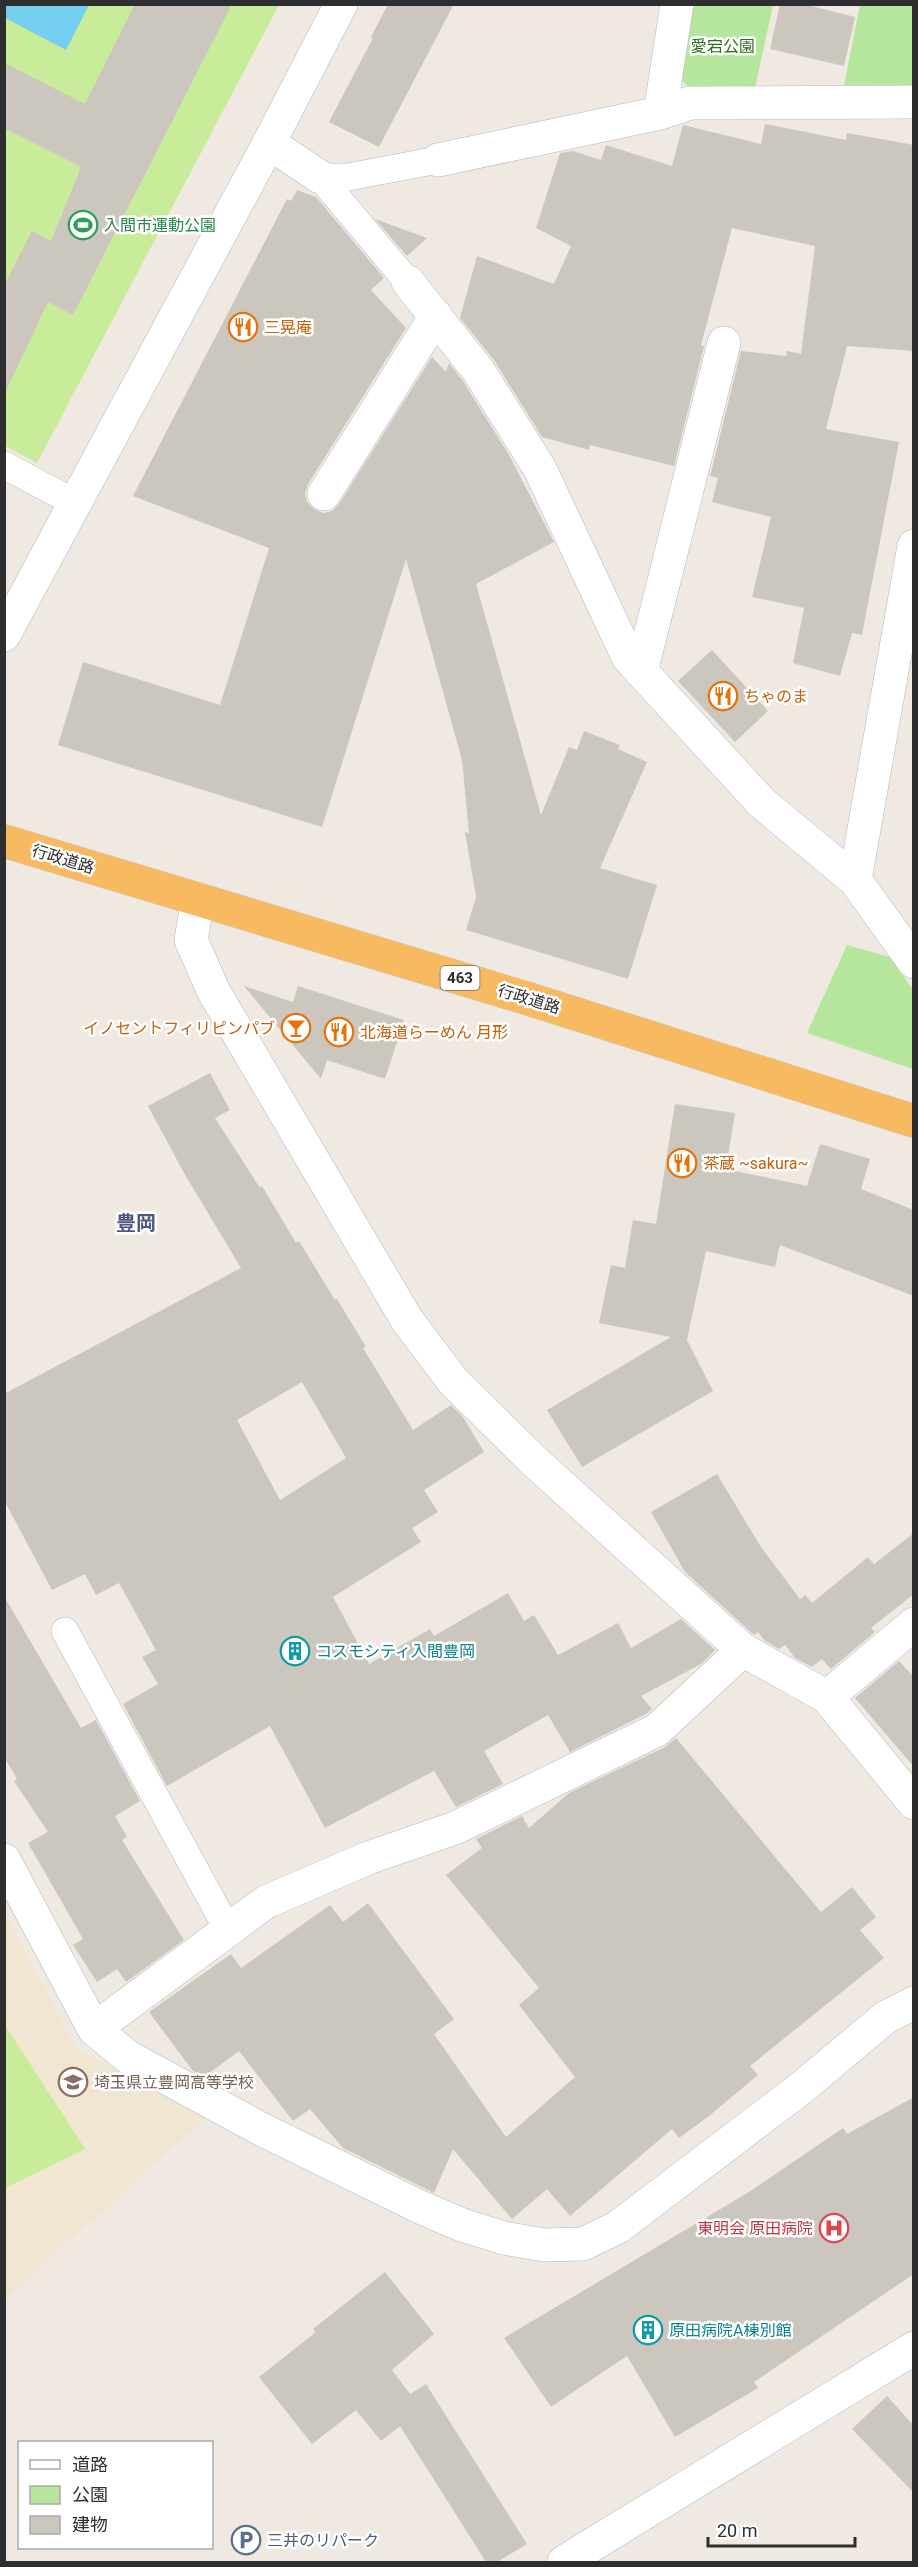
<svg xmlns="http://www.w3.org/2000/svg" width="918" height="2567" font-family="Roboto,'Noto Sans JP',sans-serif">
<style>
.education{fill:#f0e6d1}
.green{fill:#b6e59e}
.pitch{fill:#c9ec9a}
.water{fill:#75cff0}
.building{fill:#cbc7bf;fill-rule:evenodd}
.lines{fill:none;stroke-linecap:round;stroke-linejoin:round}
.service-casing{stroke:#b4b7c1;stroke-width:28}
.minor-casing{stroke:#b4b7c1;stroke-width:34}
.tertiary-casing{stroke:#b4b7c1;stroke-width:34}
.trunk-casing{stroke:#c9c9c9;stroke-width:34}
.service{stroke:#fff;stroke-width:27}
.minor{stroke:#fff;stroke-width:33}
.tertiary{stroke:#fff;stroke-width:33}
.trunk{stroke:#f8ba60;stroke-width:33}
.labels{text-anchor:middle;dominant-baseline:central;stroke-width:5;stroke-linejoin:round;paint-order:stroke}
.shield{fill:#fff;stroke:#6d6d6d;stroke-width:1.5}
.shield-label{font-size:15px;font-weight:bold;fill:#2e2e2e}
.park-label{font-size:16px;fill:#2c6e1b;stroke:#fff}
.leisure-label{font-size:16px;fill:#27864d;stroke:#fff;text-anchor:start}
.food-label{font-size:16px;fill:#c56008;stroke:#fff;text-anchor:start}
.street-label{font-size:16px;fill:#2e2e2e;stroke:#fff}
.culture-label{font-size:16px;fill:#0d838f;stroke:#fff;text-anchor:start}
.education-label{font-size:16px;fill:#785e54;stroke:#fff;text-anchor:start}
.health-label{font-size:16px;fill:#be3a42;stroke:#fff;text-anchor:end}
.service-label{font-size:16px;fill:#4e5e75;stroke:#fff;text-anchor:start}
.quarter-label{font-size:20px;font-weight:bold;fill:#4d5680;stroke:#fff}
</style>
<rect width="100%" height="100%" fill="#efe9e1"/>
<path class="education" d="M4 1912 76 2048 206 2117 5 2299Z"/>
<path class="green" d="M689 5H773L755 88 690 89 677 75Z
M860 5H913V86L844 85Z
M847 945 890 957 913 990V1069L807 1033Z"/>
<path class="pitch" d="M4 5H279L37 463 5 446Z
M5 2025 85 2149 5 2188H4Z"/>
<path class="water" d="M4 5 5 4 89 5 66 50 5 18Z"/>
<path class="building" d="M135 4H232L73 315 48 302 4 395V286L32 231 51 241 81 167 4 128V63L85 104Z
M388 4H454L379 147 329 122 373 38 371 37Z
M780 4H803L855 17 844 66 770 49Z
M765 124 846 140 847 133 914 145V351L847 346 826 429 899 442 862 635 852 633 840 676 793 663 804 608 752 597 771 517 712 502 718 478 710 476 741 351 786 356 787 351 801 354 815 246 732 228 701 345 704 346 674 466 590 445 589 450 542 437 494 360 460 318 477 256 554 284 571 246 536 228 560 153 573 151 601 160 606 145 672 166 683 125 761 144Z
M297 190 316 197 384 278 371 290 406 328 308 484 305 493 307 502 314 509 323 513 332 511 339 504 432 357 446 372 449 363 463 381 509 455 554 542 476 584 541 815 569 747 577 750 584 731 620 745 618 749 647 762 600 868 657 885 628 979 466 930 476 897 465 832 469 833 462 760 406 559 322 827 58 745 83 662 220 705 269 548 133 496 287 199 291 201Z
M375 219 427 238 407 256Z
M712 650 768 711 735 742 678 681Z
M244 986 293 1002 298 986 404 1020 385 1079 327 1060 321 1079Z
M210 1073 230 1110 215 1118 260 1188 262 1186 296 1243 299 1241 335 1300 337 1299 366 1347 363 1348 413 1430 451 1405 463 1417 484 1452 424 1490 438 1512 412 1528 421 1542 333 1597 369 1664 430 1629 434 1636 508 1593 524 1621 534 1615 558 1655 618 1623 631 1648 681 1619 715 1650 701 1664 641 1696 652 1709 646 1714 570 1752 548 1715 484 1751 503 1784 456 1807 434 1771 325 1828 270 1726 167 1786 123 1704 158 1684 142 1657 156 1650 119 1583 96 1595 85 1574 52 1590 4 1500V1394L241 1268 184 1173 148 1106ZM302 1382 346 1458 280 1500 237 1420Z
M675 1104 735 1113 726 1169 807 1186 820 1144 870 1159 861 1189 914 1210V1296L780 1245 775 1267 706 1251 687 1340 713 1391 582 1467 547 1410 671 1337 599 1323 611 1265 625 1268 633 1220 656 1224Z
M717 1474 761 1547 800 1599 805 1595 812 1603 868 1557 874 1564 914 1533V1594L871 1628 875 1632 831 1669 822 1659 812 1667 795 1658 785 1645 779 1649 765 1641 758 1632 754 1635 685 1572 651 1512Z
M4 1596 81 1728 96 1720 140 1801 115 1816 127 1837 122 1840 184 1940 126 1982 117 1969 97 1982 73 1945 83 1939 28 1843 48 1832 14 1781 17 1779 4 1757Z
M899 1661 914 1677V1767L855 1698Z
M676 1738 821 1912 852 1887 876 1917 860 1930 884 1958 750 2066 758 2075 709 2116 679 2138 672 2129 570 2216 547 2189 512 2219 453 2149 434 2193 428 2190 343 2148 310 2109 293 2121 239 2051 204 2077 193 2071 149 2012 231 1954 241 1968 330 1905 343 1922 368 1903 454 2019 434 2034 506 2137 575 2077 519 2005 539 1988 446 1875 482 1848 476 1839 522 1816 529 1828 569 1793 665 1747Z
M914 2097V2274L754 2382 758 2388 675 2437 627 2356 551 2407 504 2338 749 2192 843 2128 847 2134Z
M385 2272 434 2334 392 2370 410 2394 426 2384 527 2544 497 2562H486L400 2426 381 2441 356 2410 312 2444 259 2377 316 2332 313 2329Z
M887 2396 914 2426V2493L852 2429Z"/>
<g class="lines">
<g class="service-casing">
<path id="service" d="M320 177 408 282
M320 177H348L438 160
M4 465 75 503
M65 1631 228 1930"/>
</g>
<g class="minor-casing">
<path id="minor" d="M660 113 677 4
M269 143 320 177
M438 160 660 113 690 103 914 102
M408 282 478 370 540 469 628 657 762 803 855 880 914 962
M324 494 436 316
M641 672 724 343
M855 880 914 546
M198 899 191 940 214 992 407 1320 453 1381 534 1461 743 1650 827 1697 914 1803
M827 1697 914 1624
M4 1860 94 2029 128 2057 259 2128 420 2207 462 2225 504 2238 544 2245 583 2244 618 2227 800 2089 886 2017 914 2003
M94 2029 266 1902 368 1858 455 1828 657 1730 743 1650
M564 2562 914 2348"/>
</g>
<g class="tertiary-casing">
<path id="tertiary" d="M4 635 269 143 341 4"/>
</g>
<g class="trunk-casing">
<path id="trunk" d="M4 841 529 999 914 1121"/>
</g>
<use href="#service" class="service"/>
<use href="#minor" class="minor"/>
<use href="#tertiary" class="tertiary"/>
<use href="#trunk" class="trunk"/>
</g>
<defs>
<g id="stadium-ring" transform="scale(1.5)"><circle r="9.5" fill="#fff" stroke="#2e9e5b" stroke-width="1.5"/><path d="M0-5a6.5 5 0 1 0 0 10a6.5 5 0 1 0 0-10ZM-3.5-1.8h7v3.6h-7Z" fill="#2e9e5b"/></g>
<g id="restaurant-ring" transform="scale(1.5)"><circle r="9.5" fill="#fff" stroke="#e8710a" stroke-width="1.5"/><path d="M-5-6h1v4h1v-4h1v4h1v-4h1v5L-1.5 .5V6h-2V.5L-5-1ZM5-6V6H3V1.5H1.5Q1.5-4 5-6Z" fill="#e8710a"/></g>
<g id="bar-ring" transform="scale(1.5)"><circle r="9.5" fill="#fff" stroke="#e8710a" stroke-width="1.5"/><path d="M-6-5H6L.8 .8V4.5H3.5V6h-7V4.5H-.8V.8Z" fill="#e8710a"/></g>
<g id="building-ring" transform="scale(1.5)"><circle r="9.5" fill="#fff" stroke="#0f9aa8" stroke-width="1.5"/><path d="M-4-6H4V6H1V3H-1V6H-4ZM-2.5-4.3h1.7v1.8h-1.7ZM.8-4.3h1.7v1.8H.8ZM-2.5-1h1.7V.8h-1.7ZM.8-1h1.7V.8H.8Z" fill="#0f9aa8"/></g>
<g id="school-ring" transform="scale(1.5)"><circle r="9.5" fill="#fff" stroke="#8d6e63" stroke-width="1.5"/><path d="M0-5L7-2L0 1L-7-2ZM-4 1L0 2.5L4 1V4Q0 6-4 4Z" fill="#8d6e63"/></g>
<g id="hospital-ring" transform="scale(1.5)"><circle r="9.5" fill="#fff" stroke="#e0444e" stroke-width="1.5"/><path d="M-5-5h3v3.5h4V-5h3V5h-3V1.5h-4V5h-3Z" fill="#e0444e"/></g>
<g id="parking-ring" transform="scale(1.5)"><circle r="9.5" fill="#fff" stroke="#5c6f8a" stroke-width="1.5"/><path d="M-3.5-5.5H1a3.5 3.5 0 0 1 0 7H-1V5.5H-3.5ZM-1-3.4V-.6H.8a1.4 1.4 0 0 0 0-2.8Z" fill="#5c6f8a"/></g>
</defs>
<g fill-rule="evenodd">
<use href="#stadium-ring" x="83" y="225"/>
<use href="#restaurant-ring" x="243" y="327"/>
<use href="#restaurant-ring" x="723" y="696"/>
<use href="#bar-ring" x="296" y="1028"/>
<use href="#restaurant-ring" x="339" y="1032"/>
<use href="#restaurant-ring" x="682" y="1163"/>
<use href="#building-ring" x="295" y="1651"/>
<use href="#school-ring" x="73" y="2082"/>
<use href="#hospital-ring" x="834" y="2228"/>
<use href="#building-ring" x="648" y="2330"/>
<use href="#parking-ring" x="246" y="2540"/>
</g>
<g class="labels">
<rect class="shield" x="440.5" y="966" width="39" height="24" rx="4.5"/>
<g class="shield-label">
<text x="460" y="978">463</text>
</g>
<g class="park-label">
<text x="723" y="46">愛宕公園</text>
</g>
<g class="leisure-label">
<text x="104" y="225">入間市運動公園</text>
</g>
<g class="food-label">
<text x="264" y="327">三晃庵</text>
<text x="744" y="696">ちゃのま</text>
<text x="275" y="1028" text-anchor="end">イノセントフィリピンパブ</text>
<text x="360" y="1032">北海道らーめん 月形</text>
<text x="703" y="1163">茶蔵 ~sakura~</text>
</g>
<g class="street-label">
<text transform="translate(63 859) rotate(17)">行政道路</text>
<text transform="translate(529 999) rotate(17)">行政道路</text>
</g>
<g class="culture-label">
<text x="316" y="1651">コスモシティ入間豊岡</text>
<text x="669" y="2330">原田病院A棟別館</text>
</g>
<g class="education-label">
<text x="94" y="2082">埼玉県立豊岡高等学校</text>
</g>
<g class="health-label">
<text x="813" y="2228">東明会 原田病院</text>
</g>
<g class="service-label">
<text x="267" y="2540">三井のリパーク</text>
</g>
<g class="quarter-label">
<text x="136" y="1223">豊岡</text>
</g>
</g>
<rect width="918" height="2567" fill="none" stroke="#2e2e2e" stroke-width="12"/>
<rect x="18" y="2441" width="195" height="108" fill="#ffffff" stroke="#ababab" stroke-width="1.5"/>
<rect x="30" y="2460" width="30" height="9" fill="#ffffff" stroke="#ababab" stroke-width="1.5"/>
<text x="72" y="2471" font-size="18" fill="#2e2e2e">道路</text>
<rect x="30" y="2486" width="30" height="18" fill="#b6e59e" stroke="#ababab" stroke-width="1.5"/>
<text x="72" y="2501" font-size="18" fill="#2e2e2e">公園</text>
<rect x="30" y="2516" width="30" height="18" fill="#cbc7bf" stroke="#ababab" stroke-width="1.5"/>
<text x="72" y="2531" font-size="18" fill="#2e2e2e">建物</text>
<path d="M708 2537v9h147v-9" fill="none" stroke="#2e2e2e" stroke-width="3"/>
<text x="717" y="2537" font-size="18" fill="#2e2e2e" stroke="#ffffff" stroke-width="4.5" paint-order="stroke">20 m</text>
</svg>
